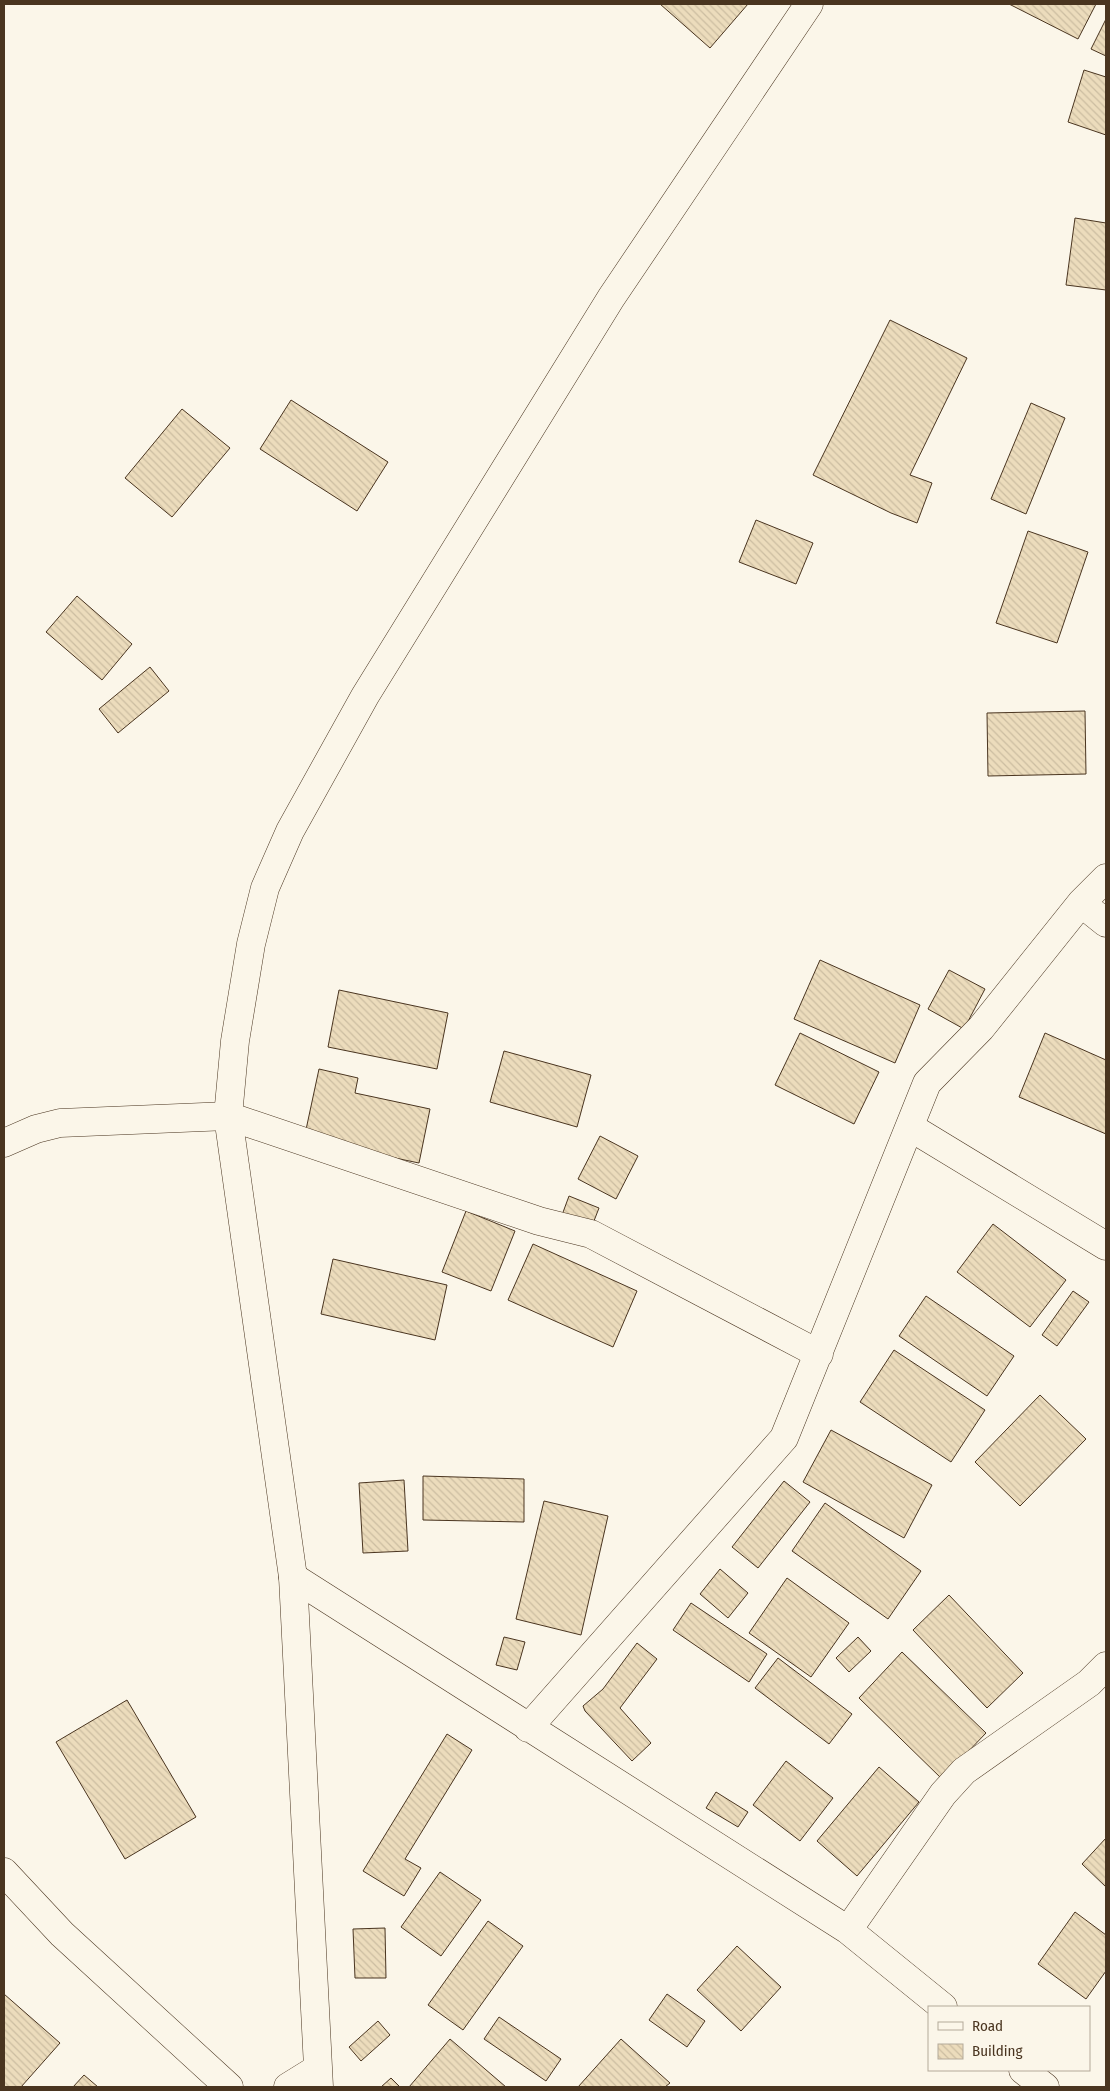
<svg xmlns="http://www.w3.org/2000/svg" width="1110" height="2091" font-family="'Fira Sans Condensed',sans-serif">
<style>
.building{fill:url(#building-back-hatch);stroke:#4a3520}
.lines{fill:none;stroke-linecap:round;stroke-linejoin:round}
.minor-casing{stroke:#4a3520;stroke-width:29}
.tertiary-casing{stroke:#4a3520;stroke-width:29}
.minor{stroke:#fbf6e9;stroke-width:28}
.tertiary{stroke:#fbf6e9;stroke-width:28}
</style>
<defs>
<pattern id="building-back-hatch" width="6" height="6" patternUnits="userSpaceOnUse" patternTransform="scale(1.25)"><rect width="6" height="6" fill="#ecdcbc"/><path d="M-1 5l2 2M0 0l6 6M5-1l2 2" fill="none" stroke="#ccbda1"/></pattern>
</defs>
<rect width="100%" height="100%" fill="#fbf6e9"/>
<path class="building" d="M660 4H748L710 48Z
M1009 4H1096L1078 39Z
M1106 19V56L1091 49Z
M1084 70 1106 77V135L1068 122Z
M1075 218 1106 223V290L1066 285Z
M890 320 967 358 910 475 932 483 917 523 891 513 813 475Z
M291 400 388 462 357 511 260 449Z
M1031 403 1065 418 1026 514 991 499Z
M182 409 230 448 172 517 125 478Z
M756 520 813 543 796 584 739 562Z
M1028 531 1088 552 1057 643 996 623Z
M77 596 132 644 102 680 46 632Z
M150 667 169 691 118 733 99 709Z
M1085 711 1086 774 988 776 987 713Z
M820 960 920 1005 895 1063 794 1019Z
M949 970 985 989 964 1029 928 1009Z
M339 990 448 1013 437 1069 328 1047Z
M800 1033 879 1072 854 1124 775 1085Z
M1045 1033 1106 1060V1134L1019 1097Z
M504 1051 591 1075 577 1127 490 1102Z
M319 1069 358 1078 355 1093 430 1109 419 1163 304 1139Z
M600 1136 638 1156 616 1199 578 1179Z
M569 1196 599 1208 592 1226 562 1215Z
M466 1211 515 1231 491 1291 442 1272Z
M993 1224 1066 1280 1030 1327 957 1272Z
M533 1244 637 1291 613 1347 508 1300Z
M333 1259 447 1285 435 1340 321 1314Z
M1073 1291 1089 1302 1057 1346 1042 1335Z
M926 1296 1014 1356 987 1396 899 1336Z
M894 1350 985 1410 951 1462 860 1402Z
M1040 1395 1086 1439 1020 1506 975 1462Z
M831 1430 932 1485 904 1538 803 1482Z
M423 1476 524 1479V1522L423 1520Z
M404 1480 408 1551 363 1553 359 1483Z
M784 1481 810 1502 758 1568 732 1547Z
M544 1501 608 1516 581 1635 516 1619Z
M825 1503 921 1571 888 1619 792 1551Z
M720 1569 748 1593 728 1618 700 1594Z
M787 1578 849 1623 811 1677 749 1633Z
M949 1595 1023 1673 987 1708 913 1630Z
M691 1603 767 1654 749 1682 673 1630Z
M504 1637 525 1642 517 1670 496 1665Z
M858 1637 871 1651 849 1672 836 1658Z
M637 1643 657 1659 620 1708 651 1743 632 1761 585 1711 583 1706 603 1689Z
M902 1652 986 1733 942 1779 859 1698Z
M778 1658 852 1714 829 1744 755 1688Z
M127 1700 196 1817 125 1859 56 1742Z
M447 1734 472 1750 405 1859 421 1868 404 1896 363 1871Z
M786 1761 833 1798 800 1841 753 1805Z
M879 1767 919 1802 857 1876 817 1841Z
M716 1792 748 1812 738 1827 706 1808Z
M1106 1838V1887L1082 1864Z
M440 1872 481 1900 441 1956 401 1927Z
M1075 1912 1106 1935V1971L1086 1999 1038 1964Z
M488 1921 523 1946 463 2030 428 2005Z
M385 1928 386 1978H355L353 1929Z
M737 1946 781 1987 741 2031 697 1990Z
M4 1994 60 2043 21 2087H4Z
M667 1994 705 2021 687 2047 649 2020Z
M499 2017 561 2059 546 2081 484 2039Z
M378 2021 390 2035 361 2061 349 2047Z
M450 2039 506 2087H409Z
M621 2039 670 2083 665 2087H578Z
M84 2075 98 2087H73Z
M391 2078 400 2087H381Z"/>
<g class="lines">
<g class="minor-casing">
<path id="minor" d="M1081 903 1106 923
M910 1127 1106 1246
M4 1143 36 1129 60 1123 228 1116 539 1221 591 1234 819 1354
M293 1577 848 1930 943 2007
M528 1728 784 1438 927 1083 981 1028 1081 903 1106 878
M4 1872 62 1934 229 2087
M848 1930 943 1794 964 1771 1089 1683 1106 1666
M1023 2070 1045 2087
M288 2087 317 2069"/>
</g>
<g class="tertiary-casing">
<path id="tertiary" d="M319 2087 293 1577 228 1116 235 1041 251 944 265 888 290 831 365 696 611 298 809 4"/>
</g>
<use href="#minor" class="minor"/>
<use href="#tertiary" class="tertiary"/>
</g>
<rect width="1110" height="2091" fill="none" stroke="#4a3520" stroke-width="10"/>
<rect x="928" y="2006" width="162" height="65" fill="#fbf6e9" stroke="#b4a999"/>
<rect x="938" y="2022" width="25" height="8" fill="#fbf6e9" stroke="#b4a999"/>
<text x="972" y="2031" font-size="15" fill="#4a3520">Road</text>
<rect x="938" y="2044" width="25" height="15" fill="url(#building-back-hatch)" stroke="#b4a999"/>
<text x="972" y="2056" font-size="15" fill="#4a3520">Building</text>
</svg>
